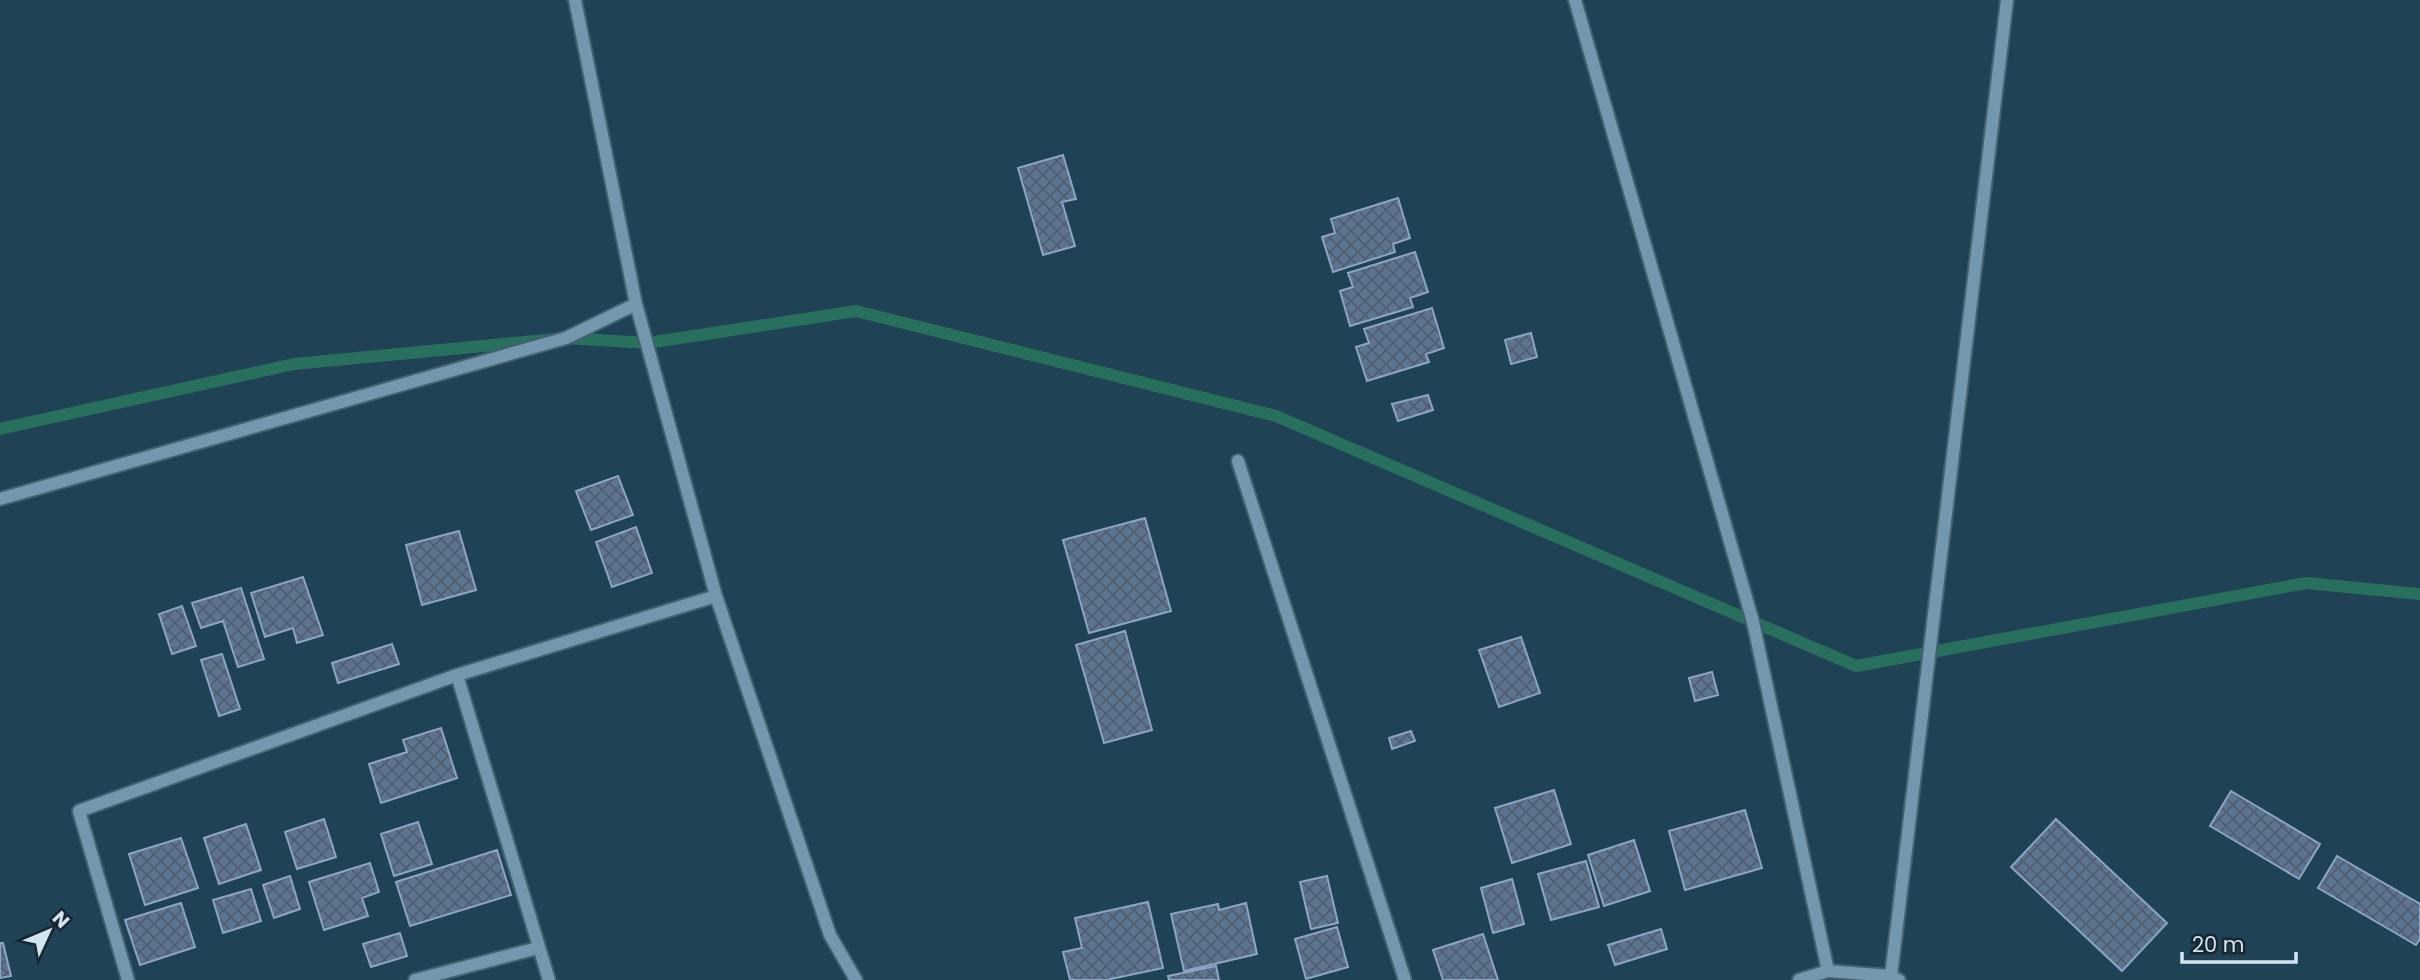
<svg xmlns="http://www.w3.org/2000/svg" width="2420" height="980" font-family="Poppins,sans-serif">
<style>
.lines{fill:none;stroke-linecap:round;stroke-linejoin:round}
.stream{stroke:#296f5d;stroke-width:12}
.building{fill:url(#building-cross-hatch);stroke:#8da5c3;stroke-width:2}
.minor-casing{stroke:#416070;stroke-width:16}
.minor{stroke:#7397ac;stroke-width:12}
</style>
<defs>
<pattern id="building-cross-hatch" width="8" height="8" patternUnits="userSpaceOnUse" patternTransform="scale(1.75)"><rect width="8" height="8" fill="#5d748f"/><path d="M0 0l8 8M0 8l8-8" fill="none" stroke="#505e6f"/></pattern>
</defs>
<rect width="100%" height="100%" fill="#1f4254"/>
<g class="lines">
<path class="stream" d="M0 429 294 364 566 338 648 343 856 311 1276 416 1856 666 2306 583 2420 594"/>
</g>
<path class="building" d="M1063 155 1076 199 1062 202 1075 246 1043 255 1018 168Z
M1398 198 1410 238 1393 244 1395 252 1333 272 1322 237 1335 233 1331 219Z
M1415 252 1428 292 1410 298 1413 307 1350 326 1340 291 1353 287 1348 273Z
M1432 308 1444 348 1426 354 1429 362 1367 381 1356 347 1369 343 1364 329Z
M1531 333 1537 357 1511 364 1505 340Z
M1428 395 1433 410 1398 421 1392 404Z
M618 476 633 515 591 530 576 491Z
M1145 518 1171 611 1089 633 1063 540Z
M636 527 652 573 612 587 596 542Z
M459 531 476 590 422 605 406 545Z
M303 577 323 635 297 643 293 628 265 637 251 593Z
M241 588 264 659 238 667 223 621 201 628 192 603Z
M182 606 196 646 172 654 159 614Z
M1125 631 1152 730 1104 743 1076 645Z
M1521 637 1540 693 1499 707 1479 650Z
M392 644 399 664 338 683 332 663Z
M222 654 240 709 219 716 201 660Z
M1712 672 1718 695 1695 701 1689 678Z
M441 728 457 778 381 803 369 764 407 752 403 740Z
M1411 731 1415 741 1392 749 1389 738Z
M1554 790 1571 844 1512 863 1495 808Z
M2231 791 2320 844 2299 879 2210 826Z
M1745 810 1762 868 1685 890 1669 831Z
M324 819 336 857 297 869 285 832Z
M2056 819 2167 923 2122 971 2011 867Z
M418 822 432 864 394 876 381 834Z
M246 824 261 870 219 884 204 838Z
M181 838 198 888 145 905 129 854Z
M1634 840 1650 891 1604 906 1588 855Z
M497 850 511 895 410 926 396 882Z
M2337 856 2420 904V939L2416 945 2318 888Z
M1586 861 1599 907 1551 920 1538 874Z
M370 863 379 892 362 898 368 916 324 930 309 882Z
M290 876 300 909 274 918 263 885Z
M1327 876 1338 923 1311 929 1300 882Z
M1512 879 1524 924 1493 933 1481 888Z
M251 889 261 921 223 933 213 900Z
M1148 902 1163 968 1106 980H1070L1063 952 1082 948 1075 918Z
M181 903 195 947 140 965 125 920Z
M1246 903 1257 954 1184 971 1171 914 1218 904 1219 910Z
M1337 927 1348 967 1306 979 1295 939Z
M1661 929 1667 949 1615 965 1608 945Z
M400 933 407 956 371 967 363 944Z
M1483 934 1498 980H1443L1433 950Z
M0 943H3L11 976 0 978Z
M1216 966 1219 980H1169L1168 976Z"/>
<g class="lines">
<g class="minor-casing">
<path id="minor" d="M575 0 636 304 716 596 830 935 856 980
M1575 0 1753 622 1828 971
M1238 461 1405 980
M0 499 566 338 636 304
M457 675 549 980
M1891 976 2007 0
M128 980 79 811 457 675 716 596
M415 980 538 948
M1799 980 1828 971 1891 976 1899 980"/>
</g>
<use href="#minor" class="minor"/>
</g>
<g transform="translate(49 931) rotate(46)" stroke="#18262f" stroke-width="5" paint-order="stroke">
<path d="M0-5L12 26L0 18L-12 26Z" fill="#d1e4ef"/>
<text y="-10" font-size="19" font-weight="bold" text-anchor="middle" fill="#d1e4ef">N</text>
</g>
<path d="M2182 952v10h114v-10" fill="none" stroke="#d1e4ef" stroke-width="3.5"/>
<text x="2192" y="952" font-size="21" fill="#d1e4ef" stroke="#18262f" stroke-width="5" paint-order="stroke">20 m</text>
</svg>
